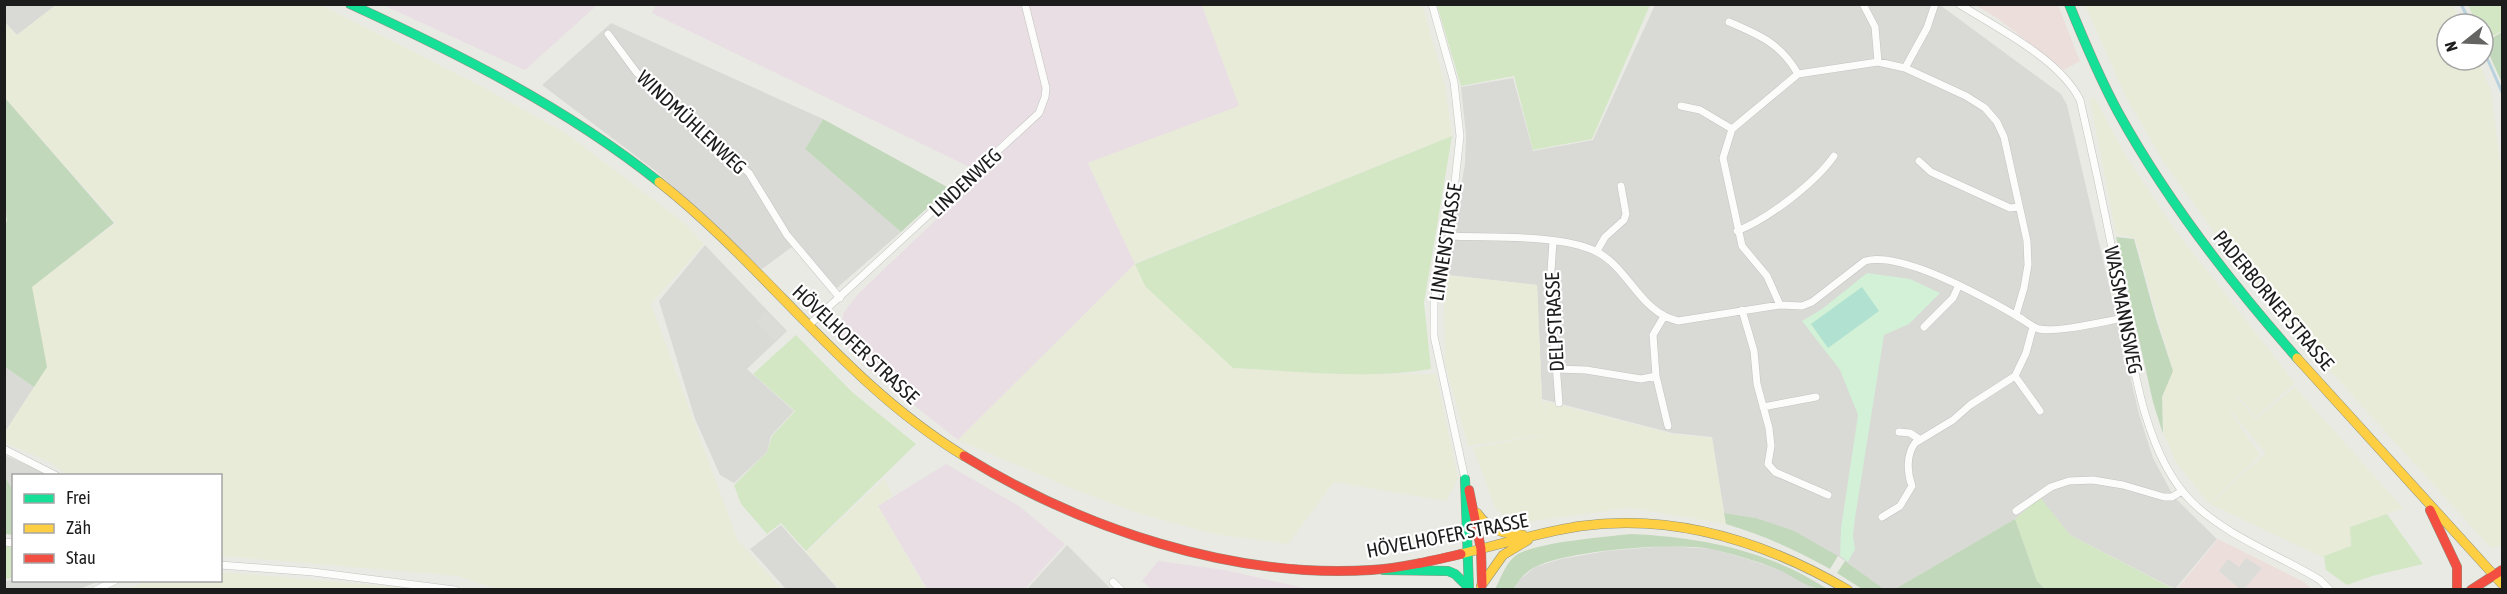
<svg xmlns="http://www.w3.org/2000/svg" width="2507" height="594" font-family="'Asap Condensed',sans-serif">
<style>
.residential{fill:#d9d9d6}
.commercial{fill:#ecdfdb}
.industrial{fill:#e8dee3}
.farmland{fill:#e8ebd8}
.grass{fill:#d3e7c5}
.forest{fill:#c2d8bb}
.park{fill:#d3f1d6}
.pitch{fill:#b1e1d1}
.parking{fill:#dbdbd8}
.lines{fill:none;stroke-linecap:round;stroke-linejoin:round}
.stream{stroke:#b9d2dd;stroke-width:3}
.street-casing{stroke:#c3c3c1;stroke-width:8}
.fast-casing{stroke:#8f937e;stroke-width:10}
.slow-casing{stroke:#8f937e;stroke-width:10}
.jam-casing{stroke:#8f937e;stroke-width:10}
.street{stroke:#fcfcfb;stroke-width:7}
.fast{stroke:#16e098;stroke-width:9}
.slow{stroke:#ffcf43;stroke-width:9}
.jam{stroke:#f24e42;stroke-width:9}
.labels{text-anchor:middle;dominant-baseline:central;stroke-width:4.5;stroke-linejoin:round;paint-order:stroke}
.street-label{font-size:20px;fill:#1c1c1c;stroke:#fff}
</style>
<rect width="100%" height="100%" fill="#eaeae5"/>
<path class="residential" d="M4 5H56L17 35 5 22Z
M1655 5H1940L2061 94 2067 105 2139 414 2153 458 2174 497 2217 539 2175 589 2070 535 2039 497 2015 519 1895 589H1884L1838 556 1756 518 1724 513 1712 437 1672 433 1542 399 1537 285 1447 275 1451 241 1465 164 1466 135 1461 87 1513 78 1533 151 1593 140Z
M611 23 823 119 805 149 901 232 837 288 796 244 762 269 657 172 542 85Z
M705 245 787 331 747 369 794 411 771 436 767 452 734 483 720 475 695 419 659 301Z
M5 367 34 387 5 432Z
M4 455 46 473 49 475 14 476 13 490 5 477Z
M781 525 838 589H786L750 549Z
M1067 545 1111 589H1027Z
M1668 546 1713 549 1750 560 1778 569 1816 589 1514 590 1516 583 1535 567 1561 559 1607 551Z
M13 580H14L99 581 80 589H5V581Z"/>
<path class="commercial" d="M1975 5H2058L2080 61 2064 70 1997 18Z
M2218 539 2304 582 2312 589 2176 590Z"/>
<path class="industrial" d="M595 4 596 6 525 70 383 5Z
M656 4 1202 5 1240 106 1088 163 1135 264 958 440 872 372 846 345 841 327 844 312 859 293 984 174 652 13Z
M946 464 1019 506 1065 544 1025 589H927L878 506Z
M1158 561 1225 570 1309 589H1151L1142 581Z"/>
<path class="farmland" d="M1422 4 1445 85 1452 136 1135 263 1233 368 1356 374H1436L1458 479 1446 501 1334 482 1288 544 1214 534 1141 514 1076 490 958 440 1135 264 1088 163 1239 106 1202 5Z
M56 5H321L481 86 567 134 684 223 704 244 651 304 737 539 781 589H498L458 576 221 556 220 476 67 475 50 462 5 443V432L47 367 31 287 116 223 5 98 4 22 17 35Z
M2085 5H2452L2463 24H2447V60H2478L2491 91 2502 178V546L2491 548 2253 286 2163 161 2125 95Z
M2095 98 2124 153 2175 230 2295 383 2256 417 2237 395 2236 396 2256 419 2295 387 2403 508 2350 527V546L2322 557 2210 504 2266 453 2225 405 2260 455 2209 504 2176 462 2164 434 2162 397 2173 371 2135 238 2116 234 2090 99Z
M1447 275 1537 285 1542 399 1546 416 1544 401 1672 434 1712 438 1726 524 1630 508 1512 524 1495 507 1473 448 1550 434 1468 446 1445 364 1444 303Z
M884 479 893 496 878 506 926 589H839L806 552Z
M221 572 419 589H128L147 581 220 580Z"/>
<path class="grass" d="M1437 5V4L1650 5 1592 139 1533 150 1514 76 1461 86Z
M2468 5H2502V31L2484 41 2483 24H2477Z
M1452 136 1424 303 1431 369C1367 380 1299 371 1233 368L1145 286 1135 264Z
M796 335 852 392 916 444 806 551 781 523 767 534 741 504 734 485 767 452 772 436 795 411 753 374Z
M2040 497 2070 535 2172 588 2045 589 2037 581 2015 519Z
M2387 514 2423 564 2372 576 2347 585 2326 570 2324 556 2351 546 2350 527Z
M4 543 14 544 11 578 5 579Z"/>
<path class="forest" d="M2502 32V83L2484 43Z
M5 98 114 223 32 287 47 367 34 387 5 367V221L7 222 4 192Z
M823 119 949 188 901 232 805 149Z
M2116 237 2134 239 2156 319 2173 371 2162 397 2163 434 2153 402Z
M5 477 13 490V535L5 534Z
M1724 513 1756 518 1794 531 1838 556 1830 569C1796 550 1763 535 1726 524Z
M2015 519 2037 581 2045 589H1895Z
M1631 534C1700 537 1768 550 1827 589 1808 590 1794 576 1777 569 1757 561 1736 555 1716 550 1680 541 1569 550 1535 567 1527 571 1517 581 1514 589H1495C1501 578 1506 561 1518 554 1540 542 1604 537 1631 534Z
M1845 561 1884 589H1862L1837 573Z"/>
<path class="park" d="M1867 273 1910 279 1940 293 1909 324 1884 335 1855 518 1853 536 1855 549 1848 562 1840 556 1841 528 1858 415 1840 370 1802 321 1822 309Z"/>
<path class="pitch" d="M1862 287 1879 311 1828 348 1811 324Z"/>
<path class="parking" d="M765 312 785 331 775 341 756 322Z
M2246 558 2262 568 2244 589H2240L2219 571 2228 559 2239 567Z"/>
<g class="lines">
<path class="stream" d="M2461 4 2471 24
M2483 49 2502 92"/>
<g class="street-casing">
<path id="street" d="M1432 4 1454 82 1460 136 1449 236 1440 268 1434 302V336L1465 479
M1863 4 1875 27 1878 62
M1959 4C1997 28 2060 59 2080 100 2093 156 2105 212 2116 269 2130 340 2139 450 2192 502 2228 537 2277 554 2320 580L2330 590
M1729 22C1760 35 1781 44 1798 74
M608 34 637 73 749 173 787 235 840 298
M1905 68 1927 28 1935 4
M1681 106 1700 110 1732 129
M1919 161 1931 172 2010 208 2019 207
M1737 231C1768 219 1815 183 1834 156
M1449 236C1489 238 1560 234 1595 251 1629 267 1639 312 1678 321L1780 305 1802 306 1812 302 1865 261C1901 251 1982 296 2015 315 2023 319 2030 326 2039 329 2057 333 2105 321 2125 318
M1553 241 1550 286 1559 403
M1597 251 1605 237 1624 220 1626 214 1621 186
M1780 305 1767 276 1742 246 1723 158 1732 129 1798 74 1878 62 1905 68 1966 96 1985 108 1997 122 2004 137 2027 241 2028 265 2024 288 2016 315
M1742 310 1754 351 1757 384 1769 428 1771 446 1768 464 1775 472 1828 495
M1663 318 1653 335 1656 376 1668 426
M808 326 1039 113 1045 97 1046 88 1025 4
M1924 327 1953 298 1958 287
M1556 369 1586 370 1641 379 1656 376
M2015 376 2040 411
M1763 407 1816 397
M1899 432 1910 433 1919 439
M4 449 57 476
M2016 511 2051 487 2069 481 2093 480 2123 485 2164 497H2172L2182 491
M1882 517 1900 506 1912 486C1907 473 1906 455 1915 443L1953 420 1970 405 2015 376 2026 353 2033 327
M4 542 14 543
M220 565 313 572 455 590
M1113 582 1121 590
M96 590 116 580"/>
</g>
<g class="fast-casing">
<path id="fast" d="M350 4C459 54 565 107 659 182
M2069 4C2084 41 2099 77 2118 112 2167 201 2230 282 2297 358
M1465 479 1469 590
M1383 570 1448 571 1455 574 1469 588"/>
</g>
<g class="slow-casing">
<path id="slow" d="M659 182C768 268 843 382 964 456
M2297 358 2502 584
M1477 513C1489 530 1503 534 1523 535
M1461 554C1501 544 1541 532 1581 526 1677 513 1766 542 1848 590
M1481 586 1503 555 1528 540"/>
</g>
<g class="jam-casing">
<path id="jam" d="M964 456C1081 528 1232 579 1371 570 1401 568 1431 561 1461 554
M1469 490 1481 549 1482 585
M2430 510 2457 567V590
M2471 590 2502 570"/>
</g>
<use href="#street" class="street"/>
<use href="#fast" class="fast"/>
<use href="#slow" class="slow"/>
<use href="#jam" class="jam"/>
</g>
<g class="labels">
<g class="street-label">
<text transform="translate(692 122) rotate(43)">WINDMÜHLENWEG</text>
<text transform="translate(965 182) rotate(-43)">LINDENWEG</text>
<text transform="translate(1445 242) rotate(-81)">LINNENSTRASSE</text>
<text transform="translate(2274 300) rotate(50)">PADERBORNER STRASSE</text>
<text transform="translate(2124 310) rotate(79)">WASSMANNSWEG</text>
<text transform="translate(1554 322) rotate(-93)">DELPSTRASSE</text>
<text transform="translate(856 344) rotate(43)">HÖVELHOFER STRASSE</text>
<text transform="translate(1447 535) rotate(-11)">HÖVELHOFER STRASSE</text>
</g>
</g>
<rect width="2507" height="594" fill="none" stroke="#1c1c1c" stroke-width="12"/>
<rect x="12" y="474" width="210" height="108" fill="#ffffff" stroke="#a4a4a4" stroke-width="1.5"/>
<rect x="24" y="494" width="30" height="9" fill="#16e098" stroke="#a4a4a4" stroke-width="1.5"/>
<text x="66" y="504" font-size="18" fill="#1c1c1c">Frei</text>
<rect x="24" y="524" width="30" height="9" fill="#ffcf43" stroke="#a4a4a4" stroke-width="1.5"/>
<text x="66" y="534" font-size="18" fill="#1c1c1c">Zäh</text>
<rect x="24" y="554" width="30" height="9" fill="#f24e42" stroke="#a4a4a4" stroke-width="1.5"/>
<text x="66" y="564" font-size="18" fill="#1c1c1c">Stau</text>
<g transform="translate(2465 42) rotate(252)"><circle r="28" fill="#ffffff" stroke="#a4a4a4" stroke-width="1.5"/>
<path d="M0-4.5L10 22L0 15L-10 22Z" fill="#646462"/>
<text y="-9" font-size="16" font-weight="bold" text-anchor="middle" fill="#1c1c1c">N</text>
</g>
</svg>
